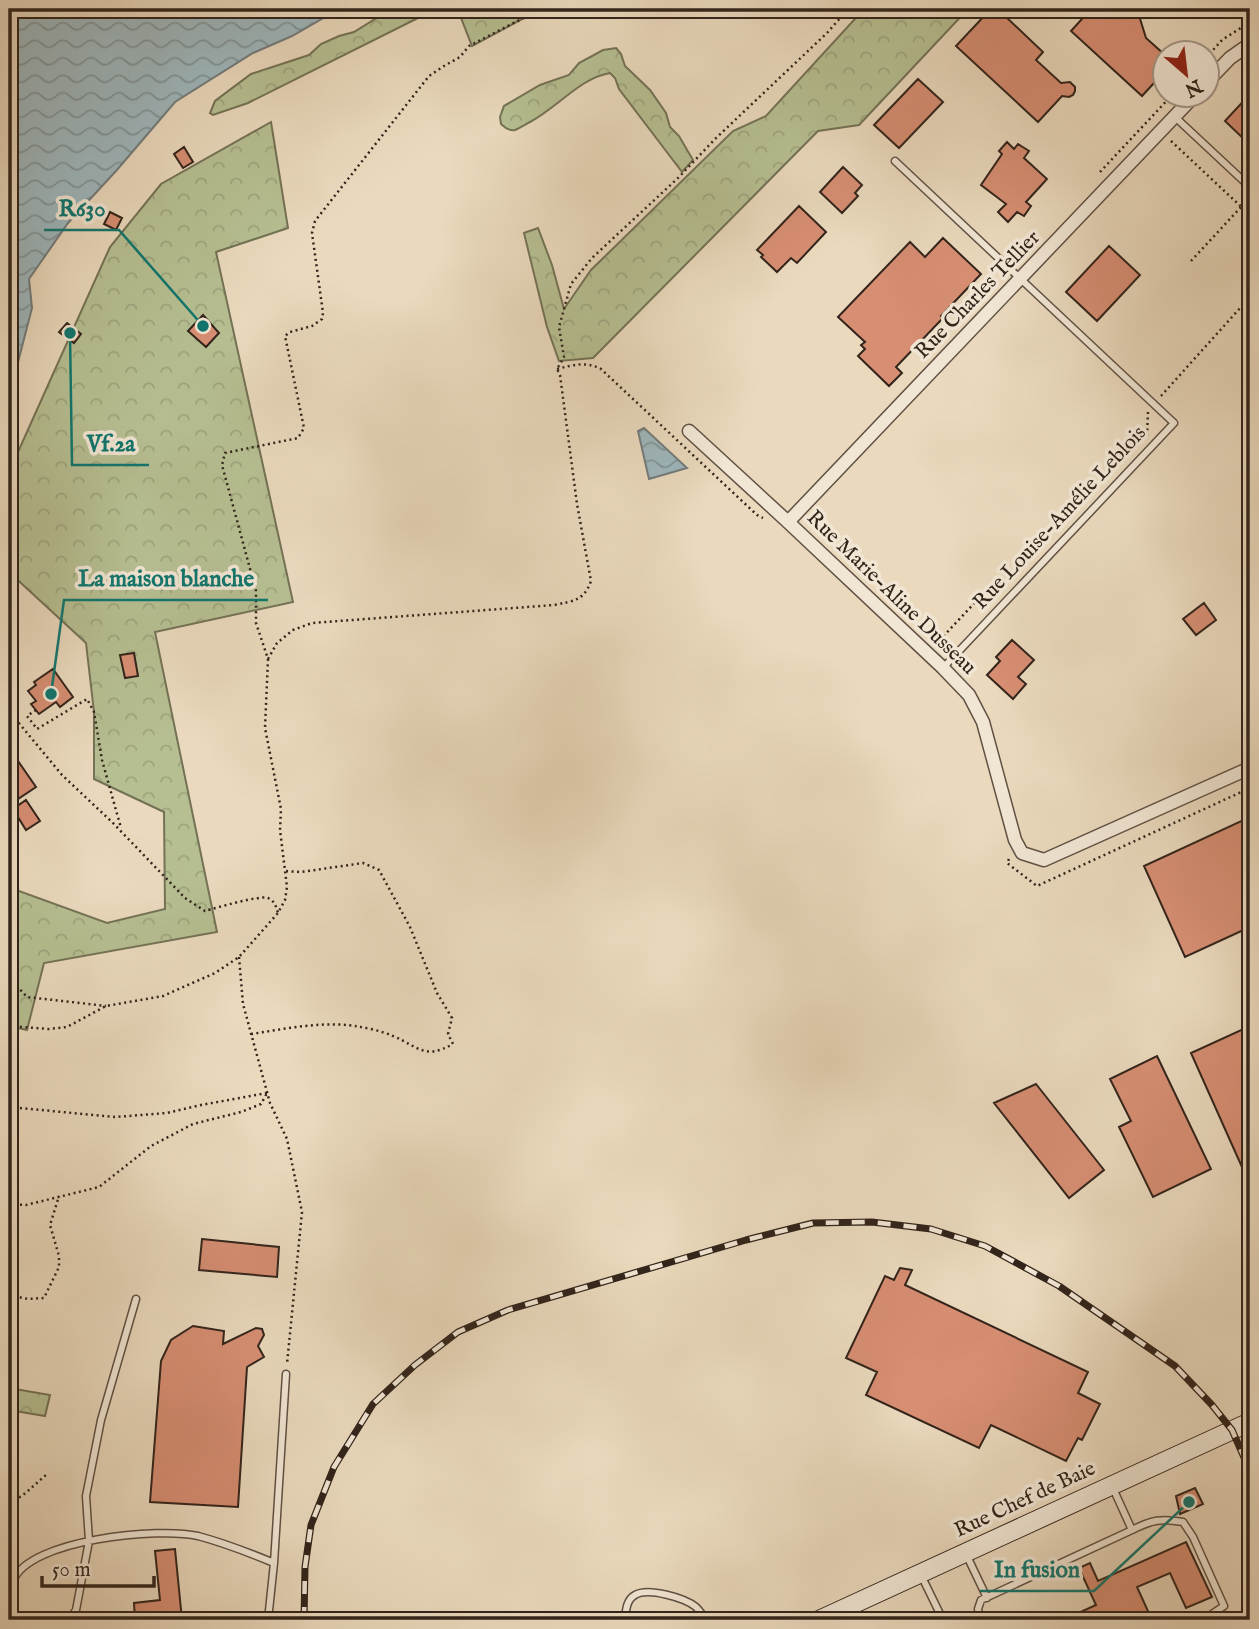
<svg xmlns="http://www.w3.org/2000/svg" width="1259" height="1629" font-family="'IM FELL English',serif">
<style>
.forest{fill:url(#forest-crowns);stroke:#747256;stroke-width:2}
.water{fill:url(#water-waves);stroke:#737c7c;stroke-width:2}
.building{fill:#d78e73;stroke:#32241b;stroke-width:2}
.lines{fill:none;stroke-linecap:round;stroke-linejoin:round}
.lane-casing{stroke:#605144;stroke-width:9}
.street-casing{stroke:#605144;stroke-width:15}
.secondary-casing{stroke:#32241b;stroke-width:20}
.path{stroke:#32241b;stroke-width:2.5;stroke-dasharray:2 3.5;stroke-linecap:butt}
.lane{stroke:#f1e6d4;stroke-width:6}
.street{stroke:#f1e6d4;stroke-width:12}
.secondary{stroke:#f1e6d4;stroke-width:18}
.rail-casing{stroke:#32241b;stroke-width:7}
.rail{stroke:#f1e6d4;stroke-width:4.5;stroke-dasharray:13;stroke-linecap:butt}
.labels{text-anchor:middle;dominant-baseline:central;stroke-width:7;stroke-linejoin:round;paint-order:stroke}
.street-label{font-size:21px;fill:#32241b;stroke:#f1e6d4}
.leader{fill:none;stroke:#0f766e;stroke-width:2.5}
.callout-dot{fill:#0f766e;stroke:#f1e6d4;stroke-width:2.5}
.callout-label{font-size:23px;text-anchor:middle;font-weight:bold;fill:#0f766e;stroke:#f1e6d4;stroke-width:7;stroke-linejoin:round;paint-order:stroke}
</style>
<defs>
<pattern id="forest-crowns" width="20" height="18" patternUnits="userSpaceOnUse" patternTransform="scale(1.75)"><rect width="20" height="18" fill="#b6bf92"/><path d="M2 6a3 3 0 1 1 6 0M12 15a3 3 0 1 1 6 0" fill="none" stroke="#9da47d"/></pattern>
<pattern id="water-waves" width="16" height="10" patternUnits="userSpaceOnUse" patternTransform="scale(1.75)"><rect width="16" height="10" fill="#9eb7bd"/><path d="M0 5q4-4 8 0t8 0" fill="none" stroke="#819599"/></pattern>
</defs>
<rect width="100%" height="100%" fill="#ead9bd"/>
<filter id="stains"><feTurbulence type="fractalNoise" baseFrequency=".00286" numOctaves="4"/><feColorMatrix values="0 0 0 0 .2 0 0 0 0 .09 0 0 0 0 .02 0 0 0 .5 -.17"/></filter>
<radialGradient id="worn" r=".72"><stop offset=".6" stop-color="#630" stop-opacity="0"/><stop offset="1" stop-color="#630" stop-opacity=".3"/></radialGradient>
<path class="forest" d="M391 9H436L248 103 213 115 210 113 215 101 251 74 309 55 321 44 339 36 354 32Z
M461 9H541L472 46 458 10Z
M864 9H968L859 125 818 131 593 358 559 361 547 327 524 233 538 228 552 265 564 309 591 270 733 131 766 116Z
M616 48 621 54 625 66 650 90 666 113 670 127 679 136 693 160 682 172 619 89 615 78 610 73C580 78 557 108 530 122 526 124 520 128 515 130 509 131 505 128 501 124L500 117 504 106 540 85 569 75 579 63 603 50Z
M271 122 288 228 216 252 293 602 155 632 217 932 44 963 27 1030 9 1026V874L16 890 107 923 165 909 164 812 94 779V712L86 643 9 572V472L110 247 161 184Z
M9 1388 50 1395 45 1416 9 1410Z"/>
<path class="water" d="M9 9H339L292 36 253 53 175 102 116 171 68 223 29 279 32 308 17 366 9 380Z
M644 428 687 468 649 479 638 431Z"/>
<path class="building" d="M988 9H1004V15L1043 52 1036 60 1061 83 1070 82 1075 87V91L1073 95 1069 97 1062 96 1038 122 956 46 988 12Z
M1091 9H1109L1116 15 1122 9H1137L1146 38 1165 55V71L1142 96 1071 31Z
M918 79 943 102 899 148 874 125Z
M1250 94V145L1225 121Z
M1007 142 1014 149 1018 144 1029 151 1024 158 1047 179 1026 202 1031 206 1024 216 1017 212 1008 222 998 212 1006 204 981 185 1002 154 999 151Z
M184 147 193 162 183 168 174 154Z
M843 167 862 185 855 193 858 196 842 213 820 192Z
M799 206 826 232 797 263 791 258 777 272 761 257 763 255 757 250Z
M110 212 122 218 116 230 104 224Z
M943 238 981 274 941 316 943 318 896 367 902 373 889 386 858 356 865 349 861 345 865 342 838 317 910 242 925 257Z
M1109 246 1140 275 1097 321 1066 292Z
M203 315 219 333 206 347 188 331Z
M67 323 81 334 74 343 59 332Z
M1204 603 1216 620 1196 635 1183 619Z
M1012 640 1034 660 1018 677 1026 684 1013 699 987 675 1000 661 996 657Z
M134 653 138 676 125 678 120 655Z
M53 669 73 697 60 707 56 702 39 714 31 704 36 701 28 691 36 685 34 682Z
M9 748 36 787 18 799 9 785Z
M26 800 40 821 26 830 13 809Z
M1250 817V927L1185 957 1144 866Z
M1250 1026V1185L1191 1053Z
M1157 1056 1211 1169 1153 1197 1119 1127 1131 1121 1110 1079Z
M1036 1084 1104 1170 1069 1198 994 1103Z
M202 1239 279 1247 277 1277 199 1270Z
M900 1268 912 1270 905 1285 1088 1372 1078 1393 1100 1404 1082 1440 1078 1438 1066 1461 991 1425 979 1448 866 1395 877 1372 846 1358 885 1276 894 1280Z
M193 1326 224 1331 223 1344 256 1328 262 1329 264 1335 258 1346 264 1357 247 1367 238 1507 150 1502 161 1361 171 1340Z
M1195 1488 1203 1504 1180 1514 1176 1496Z
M1186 1542 1212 1597 1186 1608 1170 1573 1137 1587 1152 1620H1063L1096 1605 1079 1568 1090 1563 1098 1581Z
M175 1549 182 1620H135L134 1603 160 1600 155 1551Z"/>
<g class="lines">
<g class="lane-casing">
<path id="lane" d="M1175 117 1250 187
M895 161 1174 423 943 668
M1132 1530C1152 1520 1161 1518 1183 1522L1193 1537 1224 1606 1212 1614 1215 1620
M966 1554 987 1598
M921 1575 943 1620
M9 1613C10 1603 10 1590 13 1581 29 1539 160 1527 198 1536 224 1543 250 1553 274 1563
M69 1620 76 1610 89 1541 86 1496 101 1420 136 1299
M268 1620 274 1563 286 1374
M625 1620C626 1611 626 1600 635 1595 648 1587 685 1598 696 1607 700 1611 703 1616 707 1620
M980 1620 978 1609 981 1600 1132 1530 1112 1486"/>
</g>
<g class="street-casing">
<path id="street" d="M1206 83 1230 58 1250 44
M689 431 788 522 943 668 969 695 983 722 1015 840 1022 853 1044 860 1250 768
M788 522 1196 94"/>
</g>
<g class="secondary-casing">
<path id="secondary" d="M819 1620 1250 1422"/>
</g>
<path class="path" d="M1206 58 1222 40 1250 22
M1171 141 1250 215
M1100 172 1173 94
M1191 261 1241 207
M557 369C573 365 586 361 601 369L757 515 763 518
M1161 396 1250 297
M1147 436 1148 412
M935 643 939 641 994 582 1011 575 1024 565
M268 659 277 643 293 630 312 623 554 605C573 601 584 601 591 581L577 504 560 375 557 369 564 357 559 327 571 284 592 258 678 178 715 139 827 33 848 9
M9 703 18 722 62 775 113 823 185 898 205 911C216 908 259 895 268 898 275 901 276 907 278 913
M36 710 27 716 37 729 87 699 94 712 102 760 121 828
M1009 859 1007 863 1037 886 1250 788
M239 957 243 1004 270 1103 287 1139 302 1212 287 1364
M9 978 27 997 106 1006
M9 1026 49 1029 67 1027 106 1006 163 996 215 973 239 957 278 913 285 900 287 887 280 830 281 809 265 728 268 659 256 623V591L222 465 225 453 298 438 304 428 285 336 290 332 312 326 322 319 323 313 312 233 315 221 429 76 444 66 460 57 469 46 541 9
M251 1034C285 1029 320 1021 355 1026 367 1028 382 1031 393 1036 419 1047 424 1060 453 1044L448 1034 452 1018 437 993 410 927 379 870 363 863 301 872 285 871
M9 1107 115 1117 167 1113 201 1105 267 1093
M9 1204 26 1205 99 1187 151 1146 193 1124 241 1112 261 1104 267 1093
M9 1295 28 1299 44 1298 59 1267V1256L50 1225 59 1196
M9 1502 22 1496 46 1475"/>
<use href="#lane" class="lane"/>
<use href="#street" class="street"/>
<use href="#secondary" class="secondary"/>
<g class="rail-casing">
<path id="rail" d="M304 1620 305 1567 311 1525 334 1467 373 1404 415 1365 458 1332 508 1310 746 1240 813 1223 872 1222 931 1229 985 1246 1059 1286 1175 1366 1212 1405 1232 1430 1250 1471"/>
</g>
<use href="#rail" class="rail"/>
</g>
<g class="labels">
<g class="street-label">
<text transform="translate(978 295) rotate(-46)">Rue Charles Tellier</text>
<text transform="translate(1060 518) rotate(-47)">Rue Louise-Amélie Leblois</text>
<text transform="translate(891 593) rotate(44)">Rue Marie-Aline Dusseau</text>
<text transform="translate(1025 1500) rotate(-25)">Rue Chef de Baie</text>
</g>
</g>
<path class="leader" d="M203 326L119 230H44M70 333L72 465H149M51 694L64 600H268M1189 1502L1094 1591H980"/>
<g class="callout-dot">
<circle cx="203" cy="326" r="7"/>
<circle cx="70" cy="333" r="7"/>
<circle cx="51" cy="694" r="7"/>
<circle cx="1189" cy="1502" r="7"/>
</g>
<g class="callout-label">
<text x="82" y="216">R630</text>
<text x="111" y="451">Vf.2a</text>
<text x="166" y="586">La maison blanche</text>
<text x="1037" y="1577">In fusion</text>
</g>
<rect width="1259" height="1629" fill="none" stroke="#ead9bd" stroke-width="35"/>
<rect x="10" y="10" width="1238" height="1608" fill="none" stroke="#32241b" stroke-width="3.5"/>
<rect x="18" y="18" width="1224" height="1594" fill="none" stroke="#32241b" stroke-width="2"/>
<g transform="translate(1186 74) rotate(152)"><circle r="33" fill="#f1e6d4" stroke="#a5988a" stroke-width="2"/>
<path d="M0-5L12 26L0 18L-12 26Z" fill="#8f2418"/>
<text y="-10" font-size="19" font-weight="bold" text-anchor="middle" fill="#32241b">N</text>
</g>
<path d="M42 1576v10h112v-10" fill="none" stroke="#32241b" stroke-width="3.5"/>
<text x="52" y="1576" font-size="21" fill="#32241b" stroke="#f1e6d4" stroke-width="5" paint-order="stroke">50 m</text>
<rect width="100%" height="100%" filter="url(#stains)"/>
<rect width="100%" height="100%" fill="url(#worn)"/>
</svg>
